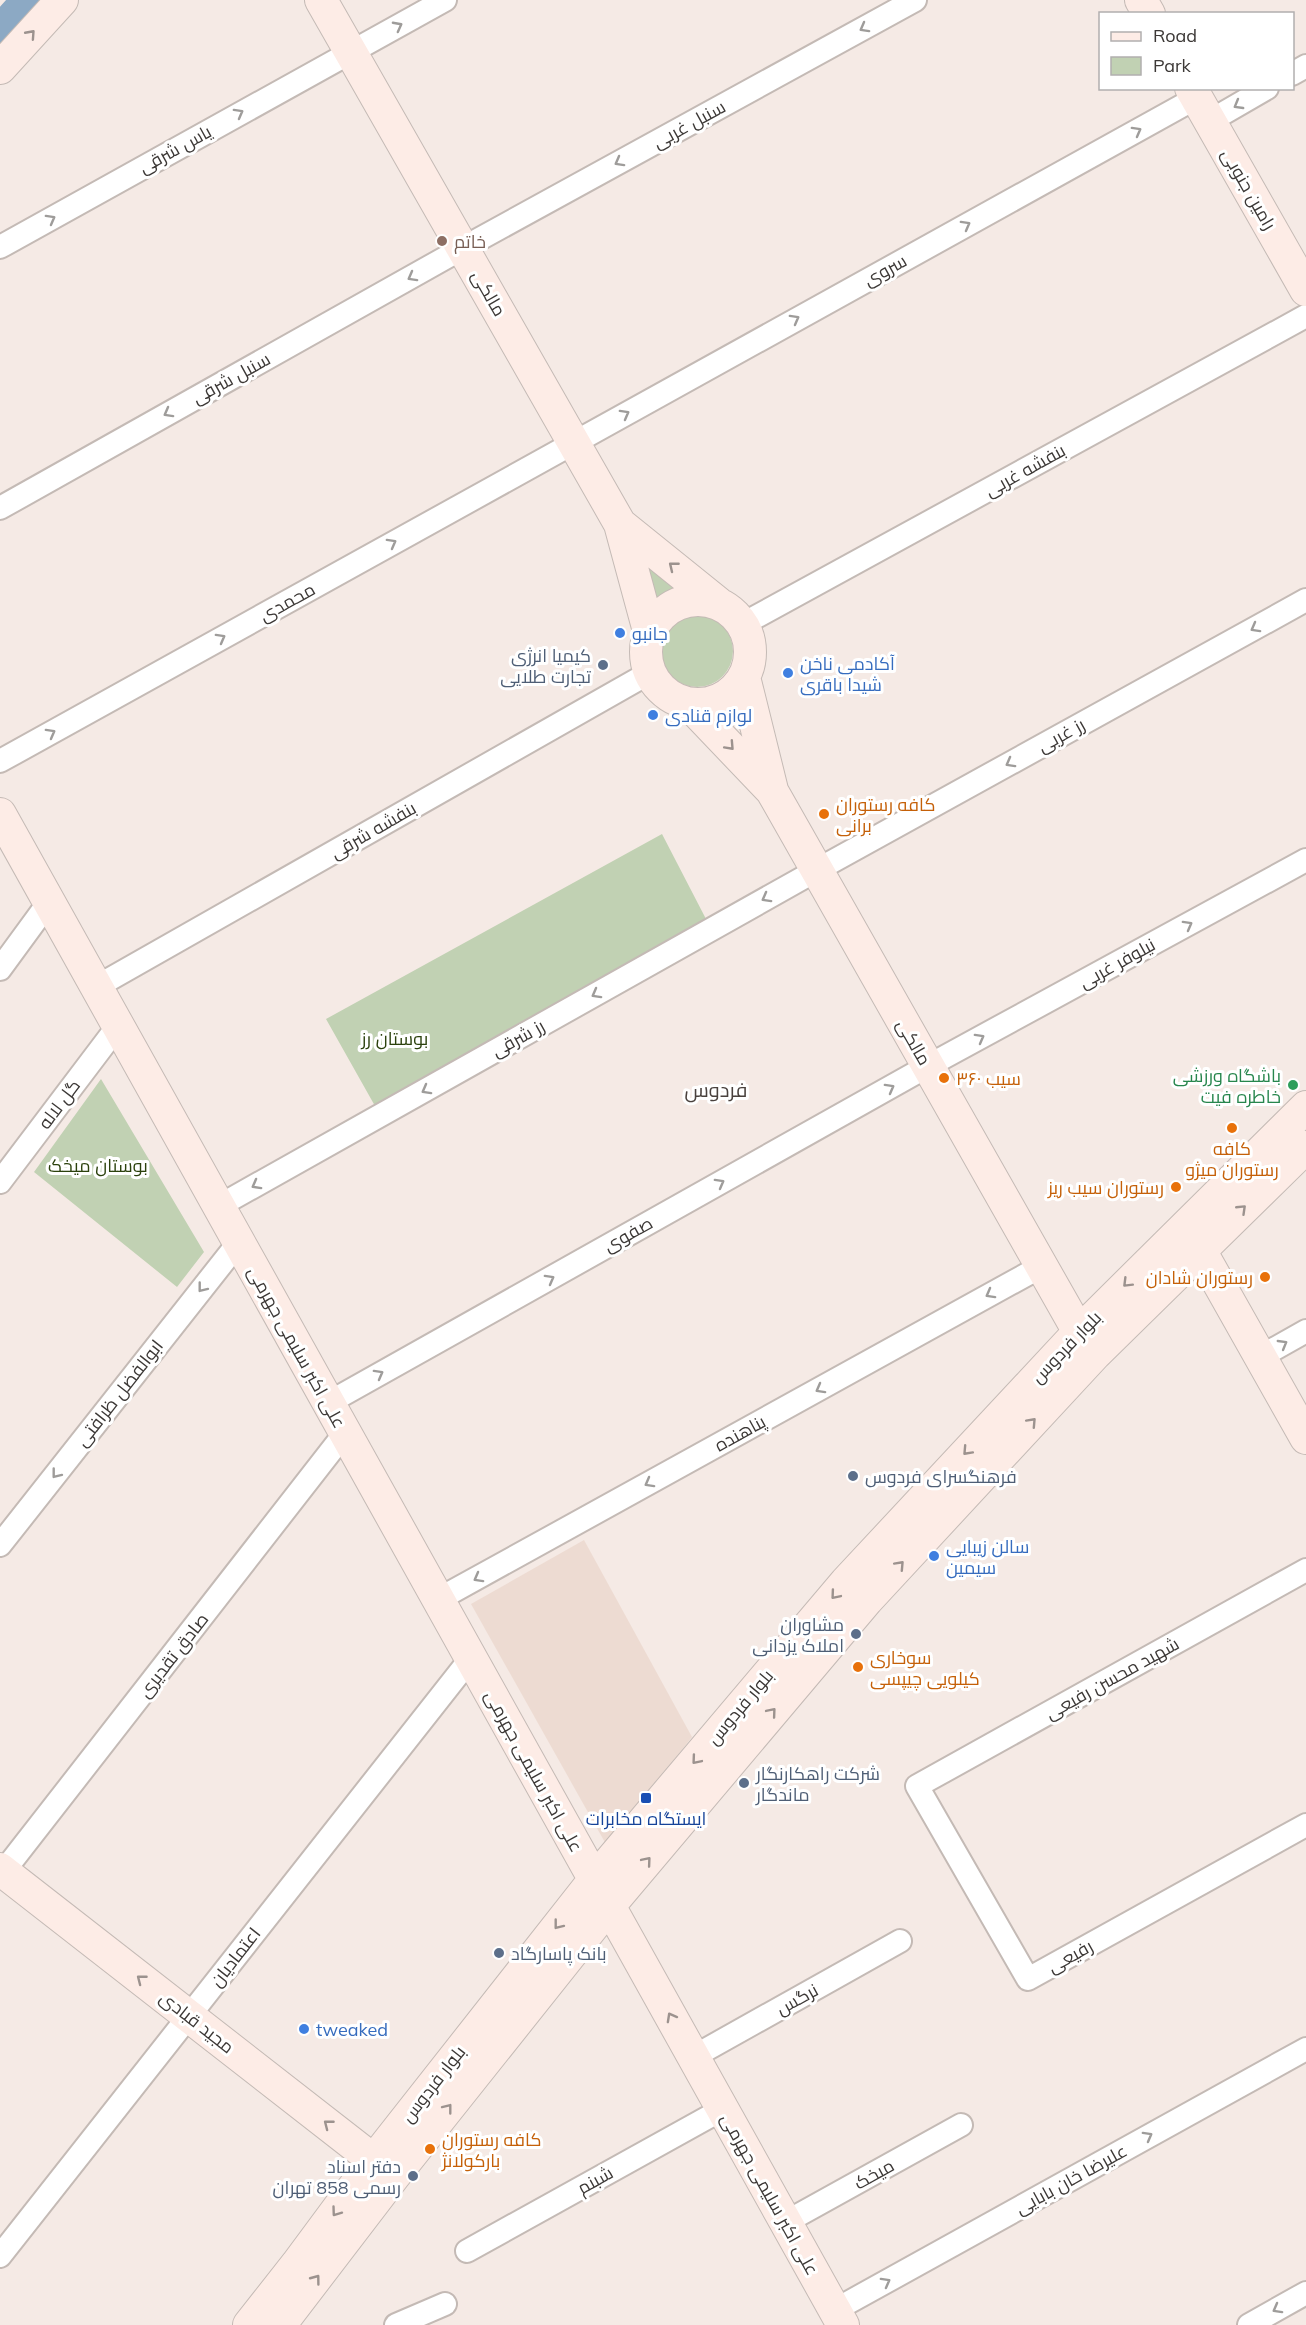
<svg xmlns="http://www.w3.org/2000/svg" width="1306" height="2325" font-family="Mulish,Cairo,sans-serif">
<style>
.built{fill:#eddbd2}
.green{fill:#c1d1b3}
.lines{fill:none;stroke-linecap:round;stroke-linejoin:round}
.river{stroke:#8ca9c4;stroke-width:34}
.street-casing{stroke:#c4bab5;stroke-width:26}
.secondary-casing{stroke:#c4bab5;stroke-width:34}
.street{stroke:#fff;stroke-width:22}
.secondary{stroke:#fdece6;stroke-width:32}
.oneway{stroke:#9e9c9a}
.oneway2{stroke:#9c928e}
.education-dot{fill:#8d6e63;stroke:#fff;stroke-width:2}
.shop-dot{fill:#3f7fe0;stroke:#fff;stroke-width:2}
.service-dot{fill:#5c6f8a;stroke:#fff;stroke-width:2}
.food-dot{fill:#e8710a;stroke:#fff;stroke-width:2}
.leisure-dot{fill:#2e9e5b;stroke:#fff;stroke-width:2}
.transit-dot{fill:#1a4fb4;stroke:#fff;stroke-width:2}
.labels{text-anchor:middle;dominant-baseline:central;stroke-width:6;stroke-linejoin:round;paint-order:stroke}
.street-label{font-size:18px;fill:#3c3836;stroke:#fff}
.education-label{font-size:18px;fill:#785e54;stroke:#fff;text-anchor:start}
.shop-label{font-size:18px;fill:#366cbe;stroke:#fff;text-anchor:start}
.service-label{font-size:18px;fill:#4e5e75;stroke:#fff;text-anchor:end}
.food-label{font-size:18px;fill:#c56008;stroke:#fff;text-anchor:start}
.park-label{font-size:18px;fill:#2b410c;stroke:#fff}
.leisure-label{font-size:18px;fill:#27864d;stroke:#fff;text-anchor:end}
.transit-label{font-size:18px;fill:#164399;stroke:#fff}
.neighbourhood-label{font-size:20px;fill:#49413d;stroke:#fff}
</style>
<rect width="100%" height="100%" fill="#f5eae5"/>
<path class="built" d="M584 1540 692 1737 607 1846 471 1604Z"/>
<path class="green" d="M634 543 682 586 652 606Z
M661 651a36 36 0 1 1 72 0a36 36 0 1 1-72 0Z
M662 834 706 919 375 1106 326 1019Z
M101 1079 204 1252 177 1287 34 1172Z"/>
<g class="lines">
<path class="river" d="M0 32 29 0"/>
<g class="street-casing">
<path id="street" d="M1292 74 1306 66
M1210 121 1267 88
M0 247 445 0
M0 508 463 248 915 0
M743 624 1306 316
M0 761 1196 98
M0 969 49 902
M96 987 649 673
M0 1182 118 1026
M219 1206 817 870 1306 600
M1260 1357 1306 1331
M328 1403 928 1066 1306 860
M0 1545 239 1242
M1306 1570 917 1786 1028 1979 1306 1825
M439 1599 1042 1266
M0 1876 345 1433
M693 2057 900 1941
M786 2222 961 2125
M467 2251 723 2109
M0 2256 471 1658
M835 2310 1306 2049
M396 2325 445 2304
M1249 2325 1306 2293"/>
</g>
<g class="secondary-casing">
<path id="secondary" d="M321 0 620 524 649 631
M1141 0 1149 14
M0 68 62 0
M1191 88 1306 290
M620 524 718 603
M646 652a52 52 0 1 1 104 0a52 52 0 1 1-104 0Z
M744 677 772 790
M689 704 772 791 1079 1332 1090 1347
M0 814 843 2325
M1189 1235 1200 1250 1306 1438
M0 1869 390 2173
M249 2325 297 2264 374 2160 595 1879 846 1582 1079 1332 1306 1107
M280 2325 394 2176 609 1906 867 1600 1095 1354 1306 1147"/>
</g>
<use href="#street" class="street"/>
<use href="#secondary" class="secondary"/>
</g>
<defs><path id="oneway-chevron" d="M-2-3.5L2.5 0L-2 3.5" fill="none" stroke-width="1.6" stroke-linecap="round" stroke-linejoin="round" transform="scale(1.5)"/></defs>
<g class="oneway">
<use href="#oneway-chevron" transform="translate(398 26) rotate(-28)"/>
<use href="#oneway-chevron" transform="translate(864 28) rotate(151)"/>
<use href="#oneway-chevron" transform="translate(1238 105) rotate(150)"/>
<use href="#oneway-chevron" transform="translate(239 113) rotate(-29)"/>
<use href="#oneway-chevron" transform="translate(1137 131) rotate(-29)"/>
<use href="#oneway-chevron" transform="translate(619 162) rotate(151)"/>
<use href="#oneway-chevron" transform="translate(51 219) rotate(-29)"/>
<use href="#oneway-chevron" transform="translate(966 225) rotate(-29)"/>
<use href="#oneway-chevron" transform="translate(412 277) rotate(151)"/>
<use href="#oneway-chevron" transform="translate(795 319) rotate(-29)"/>
<use href="#oneway-chevron" transform="translate(168 413) rotate(151)"/>
<use href="#oneway-chevron" transform="translate(625 414) rotate(-29)"/>
<use href="#oneway-chevron" transform="translate(392 543) rotate(-29)"/>
<use href="#oneway-chevron" transform="translate(1255 628) rotate(151)"/>
<use href="#oneway-chevron" transform="translate(221 638) rotate(-29)"/>
<use href="#oneway-chevron" transform="translate(51 733) rotate(-29)"/>
<use href="#oneway-chevron" transform="translate(1010 763) rotate(151)"/>
<use href="#oneway-chevron" transform="translate(766 898) rotate(151)"/>
<use href="#oneway-chevron" transform="translate(1188 925) rotate(-29)"/>
<use href="#oneway-chevron" transform="translate(596 994) rotate(151)"/>
<use href="#oneway-chevron" transform="translate(980 1038) rotate(-29)"/>
<use href="#oneway-chevron" transform="translate(890 1088) rotate(-29)"/>
<use href="#oneway-chevron" transform="translate(426 1090) rotate(151)"/>
<use href="#oneway-chevron" transform="translate(720 1183) rotate(-29)"/>
<use href="#oneway-chevron" transform="translate(256 1185) rotate(151)"/>
<use href="#oneway-chevron" transform="translate(550 1279) rotate(-29)"/>
<use href="#oneway-chevron" transform="translate(202 1288) rotate(128)"/>
<use href="#oneway-chevron" transform="translate(990 1294) rotate(151)"/>
<use href="#oneway-chevron" transform="translate(1283 1344) rotate(-30)"/>
<use href="#oneway-chevron" transform="translate(379 1374) rotate(-29)"/>
<use href="#oneway-chevron" transform="translate(820 1389) rotate(151)"/>
<use href="#oneway-chevron" transform="translate(56 1474) rotate(128)"/>
<use href="#oneway-chevron" transform="translate(649 1483) rotate(151)"/>
<use href="#oneway-chevron" transform="translate(478 1578) rotate(151)"/>
<use href="#oneway-chevron" transform="translate(1148 2136) rotate(-29)"/>
<use href="#oneway-chevron" transform="translate(886 2282) rotate(-29)"/>
<use href="#oneway-chevron" transform="translate(1277 2309) rotate(151)"/>
</g>
<g class="oneway2">
<use href="#oneway-chevron" transform="translate(31 34) rotate(-48)"/>
<use href="#oneway-chevron" transform="translate(673 566) rotate(-141)"/>
<use href="#oneway-chevron" transform="translate(730 746) rotate(47)"/>
<use href="#oneway-chevron" transform="translate(1242 1209) rotate(-44)"/>
<use href="#oneway-chevron" transform="translate(1127 1283) rotate(135)"/>
<use href="#oneway-chevron" transform="translate(1032 1422) rotate(-47)"/>
<use href="#oneway-chevron" transform="translate(967 1451) rotate(133)"/>
<use href="#oneway-chevron" transform="translate(900 1565) rotate(-47)"/>
<use href="#oneway-chevron" transform="translate(835 1595) rotate(130)"/>
<use href="#oneway-chevron" transform="translate(772 1712) rotate(-50)"/>
<use href="#oneway-chevron" transform="translate(696 1760) rotate(130)"/>
<use href="#oneway-chevron" transform="translate(647 1861) rotate(-50)"/>
<use href="#oneway-chevron" transform="translate(558 1925) rotate(128)"/>
<use href="#oneway-chevron" transform="translate(141 1979) rotate(-142)"/>
<use href="#oneway-chevron" transform="translate(671 2017) rotate(-119)"/>
<use href="#oneway-chevron" transform="translate(448 2108) rotate(-52)"/>
<use href="#oneway-chevron" transform="translate(328 2124) rotate(-142)"/>
<use href="#oneway-chevron" transform="translate(336 2212) rotate(126)"/>
<use href="#oneway-chevron" transform="translate(316 2279) rotate(-53)"/>
</g>
<circle class="education-dot" cx="442" cy="241" r="6"/>
<g class="shop-dot">
<circle cx="620" cy="633" r="6"/>
<circle cx="788" cy="673" r="6"/>
<circle cx="653" cy="715" r="6"/>
<circle cx="934" cy="1556" r="6"/>
<circle cx="304" cy="2029" r="6"/>
</g>
<g class="service-dot">
<circle cx="603" cy="665" r="6"/>
<circle cx="853" cy="1476" r="6"/>
<circle cx="856" cy="1634" r="6"/>
<circle cx="744" cy="1783" r="6"/>
<circle cx="499" cy="1953" r="6"/>
<circle cx="413" cy="2176" r="6"/>
</g>
<g class="food-dot">
<circle cx="824" cy="814" r="6"/>
<circle cx="944" cy="1078" r="6"/>
<circle cx="1232" cy="1128" r="6"/>
<circle cx="1176" cy="1187" r="6"/>
<circle cx="1265" cy="1277" r="6"/>
<circle cx="858" cy="1667" r="6"/>
<circle cx="430" cy="2149" r="6"/>
</g>
<circle class="leisure-dot" cx="1293" cy="1085" r="6"/>
<rect class="transit-dot" x="640" y="1792" width="12" height="12" rx="3"/>
<g class="labels">
<g class="street-label">
<text transform="translate(689 124) rotate(-29)">سنبل غربی</text>
<text transform="translate(175 149) rotate(-29)">یاس شرقی</text>
<text transform="translate(1249 189) rotate(60)">رامین جنوبی</text>
<text transform="translate(885 270) rotate(-29)">سروی</text>
<text transform="translate(489 293) rotate(60)">مالکی</text>
<text transform="translate(231 378) rotate(-29)">سنبل شرقی</text>
<text transform="translate(1025 470) rotate(-29)">بنفشه غربی</text>
<text transform="translate(287 602) rotate(-29)">محمدی</text>
<text transform="translate(1061 735) rotate(-29)">رز غربی</text>
<text transform="translate(373 830) rotate(-30)">بنفشه شرقی</text>
<text transform="translate(1117 963) rotate(-29)">نیلوفر غربی</text>
<text transform="translate(518 1038) rotate(-29)">رز شرقی</text>
<text transform="translate(914 1042) rotate(60)">مالکی</text>
<text transform="translate(59 1104) rotate(-53)">گل لاله</text>
<text transform="translate(628 1234) rotate(-29)">صفوی</text>
<text transform="translate(297 1347) rotate(61)">علی اکبر سلیمی جهرمی</text>
<text transform="translate(1066 1347) rotate(-46)">بلوار فردوس</text>
<text transform="translate(119 1393) rotate(-52)">ابوالفضل ظرافتی</text>
<text transform="translate(740 1433) rotate(-29)">پناهنده</text>
<text transform="translate(173 1655) rotate(-52)">صادق تقدیری</text>
<text transform="translate(1112 1678) rotate(-29)">شهید محسن رفیعی</text>
<text transform="translate(740 1707) rotate(-50)">بلوار فردوس</text>
<text transform="translate(534 1771) rotate(61)">علی اکبر سلیمی جهرمی</text>
<text transform="translate(1070 1956) rotate(-29)">رفیعی</text>
<text transform="translate(235 1957) rotate(-52)">اعتمادیان</text>
<text transform="translate(797 1999) rotate(-29)">نرگس</text>
<text transform="translate(197 2022) rotate(38)">مجید قبادی</text>
<text transform="translate(433 2084) rotate(-52)">بلوار فردوس</text>
<text transform="translate(874 2174) rotate(-29)">میخک</text>
<text transform="translate(1071 2179) rotate(-29)">علیرضا خان بابایی</text>
<text transform="translate(595 2180) rotate(-29)">شبنم</text>
<text transform="translate(770 2194) rotate(61)">علی اکبر سلیمی جهرمی</text>
</g>
<g class="education-label">
<text x="454" y="241">خاتم</text>
</g>
<g class="shop-label">
<text x="632" y="633">جانبو</text>
<text x="800" y="663">آکادمی ناخن<tspan x="800" dy="21">شیدا باقری</tspan></text>
<text x="665" y="715">لوازم قنادی</text>
<text x="946" y="1546">سالن زیبایی<tspan x="946" dy="21">سیمین</tspan></text>
<text x="316" y="2029">tweaked</text>
</g>
<g class="service-label">
<text x="591" y="655">کیمیا انرژی<tspan x="591" dy="21">تجارت طلایی</tspan></text>
<text x="865" y="1476" text-anchor="start">فرهنگسرای فردوس</text>
<text x="844" y="1624">مشاوران<tspan x="844" dy="21">املاک یزدانی</tspan></text>
<text x="756" y="1773" text-anchor="start">شرکت راهکارنگار<tspan x="756" dy="21">ماندگار</tspan></text>
<text x="511" y="1953" text-anchor="start">بانک پاسارگاد</text>
<text x="401" y="2166">دفتر اسناد<tspan x="401" dy="21">رسمی 858 تهران</tspan></text>
</g>
<g class="food-label">
<text x="836" y="804">كافه رستوران<tspan x="836" dy="21">برانى</tspan></text>
<text x="956" y="1078">سیب ۳۶۰</text>
<text x="1232" y="1148" text-anchor="middle">کافه<tspan x="1232" dy="21">رستوران ميژو</tspan></text>
<text x="1164" y="1187" text-anchor="end">رستوران سیب ریز</text>
<text x="1253" y="1277" text-anchor="end">رستوران شادان</text>
<text x="870" y="1657">سوخاری<tspan x="870" dy="21">كيلويی چيپسی</tspan></text>
<text x="442" y="2139">کافه رستوران<tspan x="442" dy="21">بارکولانژ</tspan></text>
</g>
<g class="park-label">
<text x="395" y="1038">بوستان رز</text>
<text x="98" y="1165">بوستان میخک</text>
</g>
<g class="leisure-label">
<text x="1281" y="1075">باشگاه ورزشی<tspan x="1281" dy="21">خاطره فیت</tspan></text>
</g>
<g class="transit-label">
<text x="646" y="1818">ایستگاه مخابرات</text>
</g>
<g class="neighbourhood-label">
<text x="716" y="1089">فردوس</text>
</g>
</g>
<rect x="1099" y="12" width="195" height="78" fill="#ffffff" stroke="#b1afaf" stroke-width="1.5"/>
<rect x="1111" y="32" width="30" height="9" fill="#fdece6" stroke="#b1afaf" stroke-width="1.5"/>
<text x="1153" y="42" font-size="18" fill="#3c3836">Road</text>
<rect x="1111" y="57" width="30" height="18" fill="#c1d1b3" stroke="#b1afaf" stroke-width="1.5"/>
<text x="1153" y="72" font-size="18" fill="#3c3836">Park</text>
</svg>
